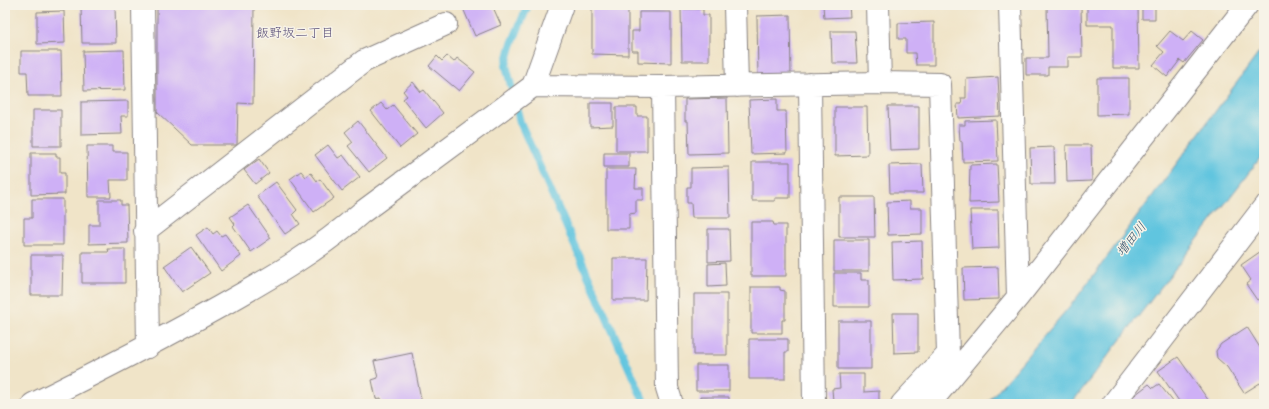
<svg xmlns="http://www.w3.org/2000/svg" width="1269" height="409" font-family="'Shantell Sans','Klee One',sans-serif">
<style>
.water{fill:#61c5df;stroke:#42748d}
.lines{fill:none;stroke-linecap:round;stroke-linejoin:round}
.stream{stroke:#61c5df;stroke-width:8}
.building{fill:#ceb0f6}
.minor-casing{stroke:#898382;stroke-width:24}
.minor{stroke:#fff;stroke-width:22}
.labels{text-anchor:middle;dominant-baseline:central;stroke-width:3;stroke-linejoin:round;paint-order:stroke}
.neighbourhood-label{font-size:13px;fill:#5e547c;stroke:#f7f3e8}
.water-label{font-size:13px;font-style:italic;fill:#35536c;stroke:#f7f3e8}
</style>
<rect width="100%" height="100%" fill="#f7f3e8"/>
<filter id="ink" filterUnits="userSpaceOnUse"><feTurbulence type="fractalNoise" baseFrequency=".025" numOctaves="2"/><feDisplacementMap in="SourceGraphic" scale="8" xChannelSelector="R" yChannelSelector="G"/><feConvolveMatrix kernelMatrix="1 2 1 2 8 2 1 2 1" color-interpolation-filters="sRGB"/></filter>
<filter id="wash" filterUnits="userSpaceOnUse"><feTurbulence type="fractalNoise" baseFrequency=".012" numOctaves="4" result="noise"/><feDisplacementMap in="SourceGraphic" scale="16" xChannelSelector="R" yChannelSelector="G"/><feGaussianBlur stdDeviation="0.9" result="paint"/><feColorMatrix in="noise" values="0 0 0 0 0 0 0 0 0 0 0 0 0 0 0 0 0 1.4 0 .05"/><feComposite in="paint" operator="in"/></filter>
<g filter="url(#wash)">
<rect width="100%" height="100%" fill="#f0e4c8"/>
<path class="water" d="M1264 46V153L1071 404H986L1075 300Z"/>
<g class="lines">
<path class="stream" d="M528 5 511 46 506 65 520 122 645 404"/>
</g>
<g id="blocks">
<path class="building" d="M157 5H254L253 104 238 103 237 145H192L157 112Z
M464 5H492L501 25 475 36 462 6Z
M823 5H849L850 17 824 18Z
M1081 5 1082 57H1068V67H1048V75H1026V58H1048L1047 6Z
M1087 5H1138L1139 68H1113V25H1087Z
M1142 5H1155V19H1142Z
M115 6 116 43H82L81 7Z
M592 8 628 9V55L592 54Z
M681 9H703V15H709V61H682Z
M64 11 65 43 37 44V12Z
M639 12H671V63L638 62V51H632V31H639Z
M790 15 791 78 758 79 757 16Z
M934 22V65H916L915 53H906V39H898V23Z
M831 31H855L857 63H832Z
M1170 31 1183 41 1192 31 1203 40 1184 63 1180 60 1167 77 1153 65 1164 52 1157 46Z
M124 50 125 90 84 91 83 51Z
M21 51H61L62 96H28L27 72H21Z
M437 56 442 61 447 56 454 62 457 58 475 72 459 91 429 66Z
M998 77 1000 116 958 118 957 104H962L961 98H966V79Z
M1097 78H1129V114L1097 115Z
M413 82 421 92 424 90 443 113 426 128 403 99 407 96 403 91Z
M727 98 728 153 689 154 688 121H685V99Z
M777 99V111H786L787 153 751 154 749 100Z
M128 101V116H121L122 134 81 135V102Z
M381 103 387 110 393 105 417 134 400 148 371 111Z
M590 103H613V126L590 127Z
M888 106H919V149L890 150Z
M616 107H637V116H647V151H616Z
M835 107H867L868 155 835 156Z
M33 110H61V146H33Z
M996 120 998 161 963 162 962 141H960L959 125H965V121Z
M358 121 387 158 369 172 348 146 353 142 345 132Z
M328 145 338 158 343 155 360 177 342 191 315 155Z
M1066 145H1091L1092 181 1067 182Z
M87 146H112V152H127V180H110L111 197H88Z
M1054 147 1055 184H1031L1030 148Z
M31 153H56V157H60V173H65V194L31 195Z
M604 153H629V167H604Z
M259 159 269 173 255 184 244 170Z
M752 162H790V198H775V201H752Z
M922 164 923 193H890L889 165Z
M997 164 999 202 969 203 970 165Z
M729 167 730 218H692L691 203H687V187H691V168Z
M606 169H636L635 188H643V200H636V213L629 214V229H606Z
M301 171 306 177 311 173 317 181 320 179 334 198 314 212 290 179Z
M276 182 297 210 293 214 300 224 285 234 257 196Z
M839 197H874L875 237H839Z
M32 199H63V245H24V218H32Z
M99 200H121V205H127L128 243 89 244V225H99Z
M910 201V208H922V234L888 235 887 202Z
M248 205 271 238 251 252 233 226 235 224 230 217Z
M970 210H998L999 248 972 249Z
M751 222H773L774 225H786V276H751Z
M208 227 213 234 217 231 221 236 225 234 241 256 221 271 196 235Z
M708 229H729L730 261 708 262Z
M834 240H869V271H834Z
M922 241 923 279 893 280 892 242Z
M191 247 210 273 182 292 164 266Z
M108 249H125V283H82V252H109Z
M1264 249V296L1257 300 1246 284 1251 280 1241 265Z
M31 255H63L62 295H31Z
M613 258H647L646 300H613Z
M725 263 726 286 708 287V264Z
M998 267 999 299 964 300 963 268Z
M834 273H861V280H869V307H834Z
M751 287H780V290L785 291V320H782V333H751Z
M694 294H727V355H694Z
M893 313H918V352L894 353Z
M838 321H871V369H838Z
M1247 327 1264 354V388L1260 383 1244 393 1227 367 1217 358 1216 351 1221 344Z
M749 339H788V352H785V379H749Z
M412 353 422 404H382L381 398 376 399 372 380 378 378 374 361Z
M1178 357 1211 404H1181L1158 371Z
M696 365H729V391H696Z
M839 374H864V392L879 391V404H830V401H833L832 389 840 388Z
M1149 384 1153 388 1159 384 1175 404H1136L1131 398Z
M700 397H729V404H700Z"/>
</g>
</g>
<g filter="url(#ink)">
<use href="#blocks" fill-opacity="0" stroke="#898382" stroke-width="1"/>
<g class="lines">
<g class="minor-casing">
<path id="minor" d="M143 5 148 347
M735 5 737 86
M878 5 880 83
M810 84 814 404
M533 86 663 87 880 83 940 84 948 354 902 404
M663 87 667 388 672 404
M145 231 364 61 446 24
M1018 297 1247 5
M33 404C96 373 158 341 219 307 269 279 318 251 361 213L533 86 562 5
M929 404 1018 297 1010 5
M1113 404 1264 207"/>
</g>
<use href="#minor" class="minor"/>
</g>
</g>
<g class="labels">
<g class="neighbourhood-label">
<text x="295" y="32">飯野坂二丁目</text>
</g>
<g class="water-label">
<text transform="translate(1131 239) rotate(-51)">増田川</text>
</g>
</g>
<rect width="1269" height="409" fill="none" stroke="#f7f3e8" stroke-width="20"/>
</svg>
